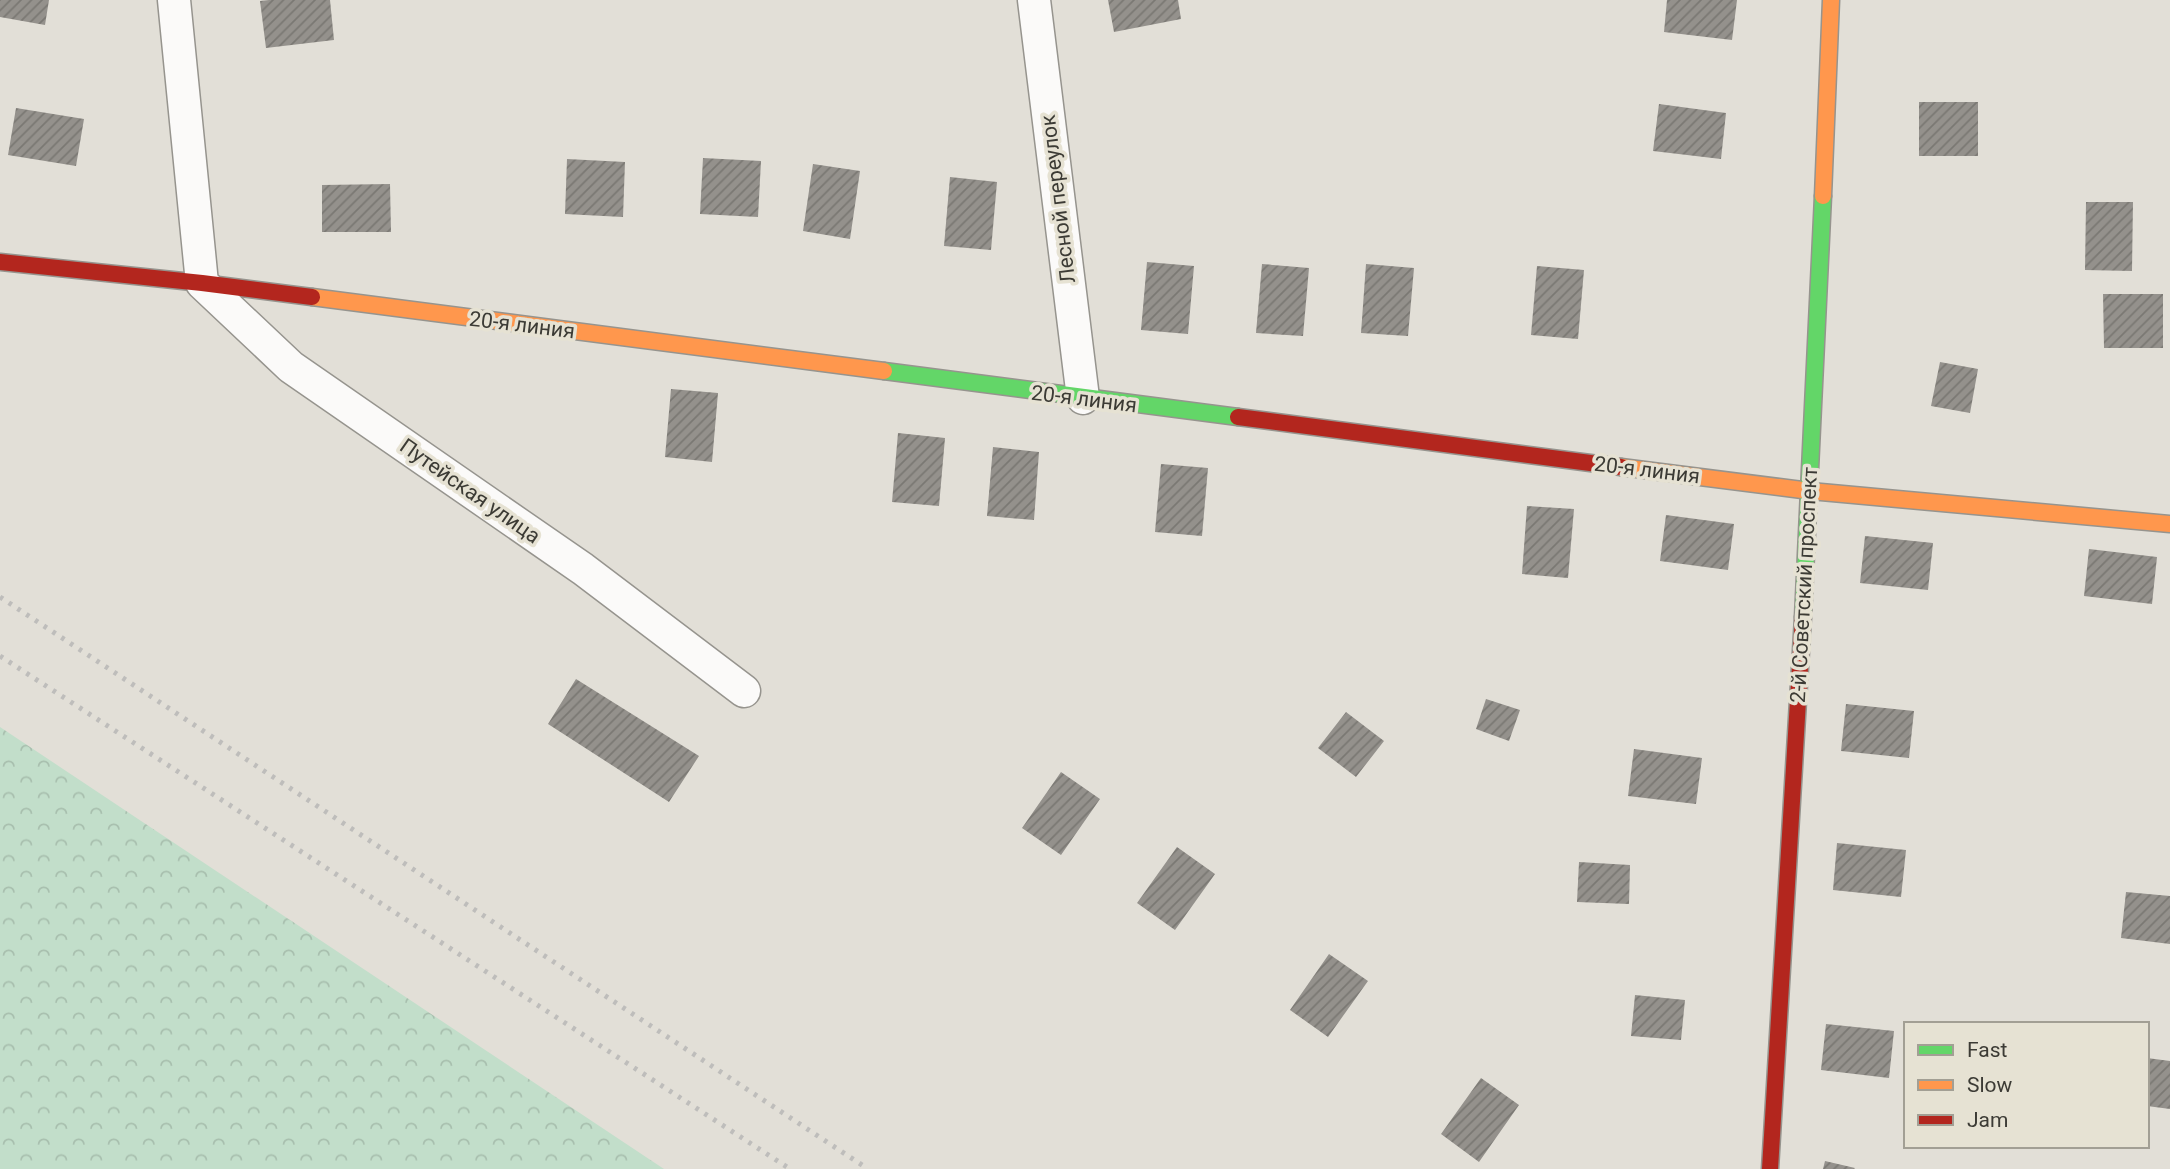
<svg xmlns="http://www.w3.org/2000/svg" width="2170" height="1169" font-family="Roboto,sans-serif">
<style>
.forest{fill:url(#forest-crowns)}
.building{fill:url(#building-hatch)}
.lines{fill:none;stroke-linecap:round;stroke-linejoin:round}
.street-casing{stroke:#96948e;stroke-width:35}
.fast-casing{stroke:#96948e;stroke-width:19}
.slow-casing{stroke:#96948e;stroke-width:19}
.jam-casing{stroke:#96948e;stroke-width:19}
.street{stroke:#fbfaf9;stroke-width:32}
.fast{stroke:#63d668;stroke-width:16}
.slow{stroke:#ff974d;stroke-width:16}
.jam{stroke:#b3261e;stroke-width:16}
.rail{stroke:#bebdbb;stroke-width:5;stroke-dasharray:3.5 7;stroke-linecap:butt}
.labels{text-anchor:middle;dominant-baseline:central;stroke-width:7;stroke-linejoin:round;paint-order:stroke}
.street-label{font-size:21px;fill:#3c3b35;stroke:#e6e2d3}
</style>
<defs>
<pattern id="forest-crowns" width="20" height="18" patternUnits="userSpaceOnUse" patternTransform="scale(1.75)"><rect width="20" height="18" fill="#c2deca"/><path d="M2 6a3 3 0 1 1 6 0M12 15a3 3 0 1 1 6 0" fill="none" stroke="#a8bfae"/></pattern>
<pattern id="building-hatch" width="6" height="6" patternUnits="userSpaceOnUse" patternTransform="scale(1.75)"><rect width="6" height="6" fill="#94918c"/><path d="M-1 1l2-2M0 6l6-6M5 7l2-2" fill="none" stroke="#7a7873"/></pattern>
</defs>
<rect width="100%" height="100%" fill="#e2dfd7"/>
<path class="forest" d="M0 727 664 1169H0Z"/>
<path class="building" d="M0 0H49L45 25 0 17Z
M269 0H330L334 40 266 48 260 1Z
M1108 0H1178L1181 19 1114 32Z
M1667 0H1737L1732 40 1664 32Z
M1919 102H1978V156H1919Z
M1659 104 1726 113 1721 159 1653 151Z
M16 108 84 119 76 166 8 155Z
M703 158 761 161 758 217 700 214Z
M567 159 625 162 623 217 565 214Z
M813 164 860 171 850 239 803 231Z
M950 177 997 182 991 250 944 246Z
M390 184 391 232H322V185Z
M2086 202H2133L2132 271 2085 270Z
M1147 262 1194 266 1188 334 1141 330Z
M1262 264 1309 268 1303 336 1256 333Z
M1366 264 1414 268 1408 336 1361 333Z
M1537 266 1584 270 1578 339 1531 335Z
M2103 294H2163V348H2104Z
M1940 362 1978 369 1970 413 1931 406Z
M671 389 718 393 712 462 665 457Z
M898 433 945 438 939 506 892 502Z
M993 447 1039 452 1034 520 987 516Z
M1161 464 1208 468 1202 536 1155 532Z
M1527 506 1574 509 1568 578 1522 574Z
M1666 515 1734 524 1728 570 1660 561Z
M1865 536 1933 543 1928 590 1860 583Z
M2089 549 2157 557 2152 604 2084 596Z
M576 679 699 756 669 802 548 724Z
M1486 699 1520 710 1509 741 1476 729Z
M1846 704 1914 711 1909 758 1841 751Z
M1346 712 1384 741 1356 777 1318 748Z
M1634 749 1702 758 1696 804 1628 796Z
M1061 772 1100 799 1061 855 1022 828Z
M1837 843 1906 850 1901 897 1833 890Z
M1177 847 1215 874 1175 930 1137 903Z
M1579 862 1630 865 1629 904 1577 902Z
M2126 892 2170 896V944L2121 938Z
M1329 954 1368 981 1328 1037 1290 1010Z
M1635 995 1685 1000 1681 1040 1631 1036Z
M1826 1024 1894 1031 1889 1078 1821 1070Z
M2147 1058 2170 1061V1109L2147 1106Z
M1481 1078 1519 1105 1479 1162 1441 1134Z
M1825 1161 1855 1168 1854 1169H1823Z"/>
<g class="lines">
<g class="street-casing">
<path id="street" d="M174 0 202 283 291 367 583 569 744 691
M1034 0 1083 398"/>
</g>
<g class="fast-casing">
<path id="fast" d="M884 371 1238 417
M1803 617 1823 196"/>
</g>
<g class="slow-casing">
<path id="slow" d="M1823 196 1831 0
M312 297 884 371
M1621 467 1810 491 2170 524"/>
</g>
<g class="jam-casing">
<path id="jam" d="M0 262 202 283 312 297
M1238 417 1621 467
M1770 1169 1803 617"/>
</g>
<use href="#street" class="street"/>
<use href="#fast" class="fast"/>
<use href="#slow" class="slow"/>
<use href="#jam" class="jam"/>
<path class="rail" d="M0 597 868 1169
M0 656 790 1169"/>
</g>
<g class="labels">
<g class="street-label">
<text transform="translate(1058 199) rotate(-97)">Лесной переулок</text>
<text transform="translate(522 325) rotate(7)">20-я линия</text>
<text transform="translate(1084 399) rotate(7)">20-я линия</text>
<text transform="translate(1647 470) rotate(7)">20-я линия</text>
<text transform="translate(470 491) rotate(35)">Путейская улица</text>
<text transform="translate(1804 585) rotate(-87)">2-й Советский проспект</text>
</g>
</g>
<rect x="1904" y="1022" width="245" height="126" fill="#e6e2d3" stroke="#a29f94" stroke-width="2"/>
<rect x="1918" y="1045" width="35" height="10" fill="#63d668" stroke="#a29f94" stroke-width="2"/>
<text x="1967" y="1057" font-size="21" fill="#3c3b35">Fast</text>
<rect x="1918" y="1080" width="35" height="10" fill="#ff974d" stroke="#a29f94" stroke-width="2"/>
<text x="1967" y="1092" font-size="21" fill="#3c3b35">Slow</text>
<rect x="1918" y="1115" width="35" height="10" fill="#b3261e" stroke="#a29f94" stroke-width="2"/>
<text x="1967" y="1127" font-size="21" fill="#3c3b35">Jam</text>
</svg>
